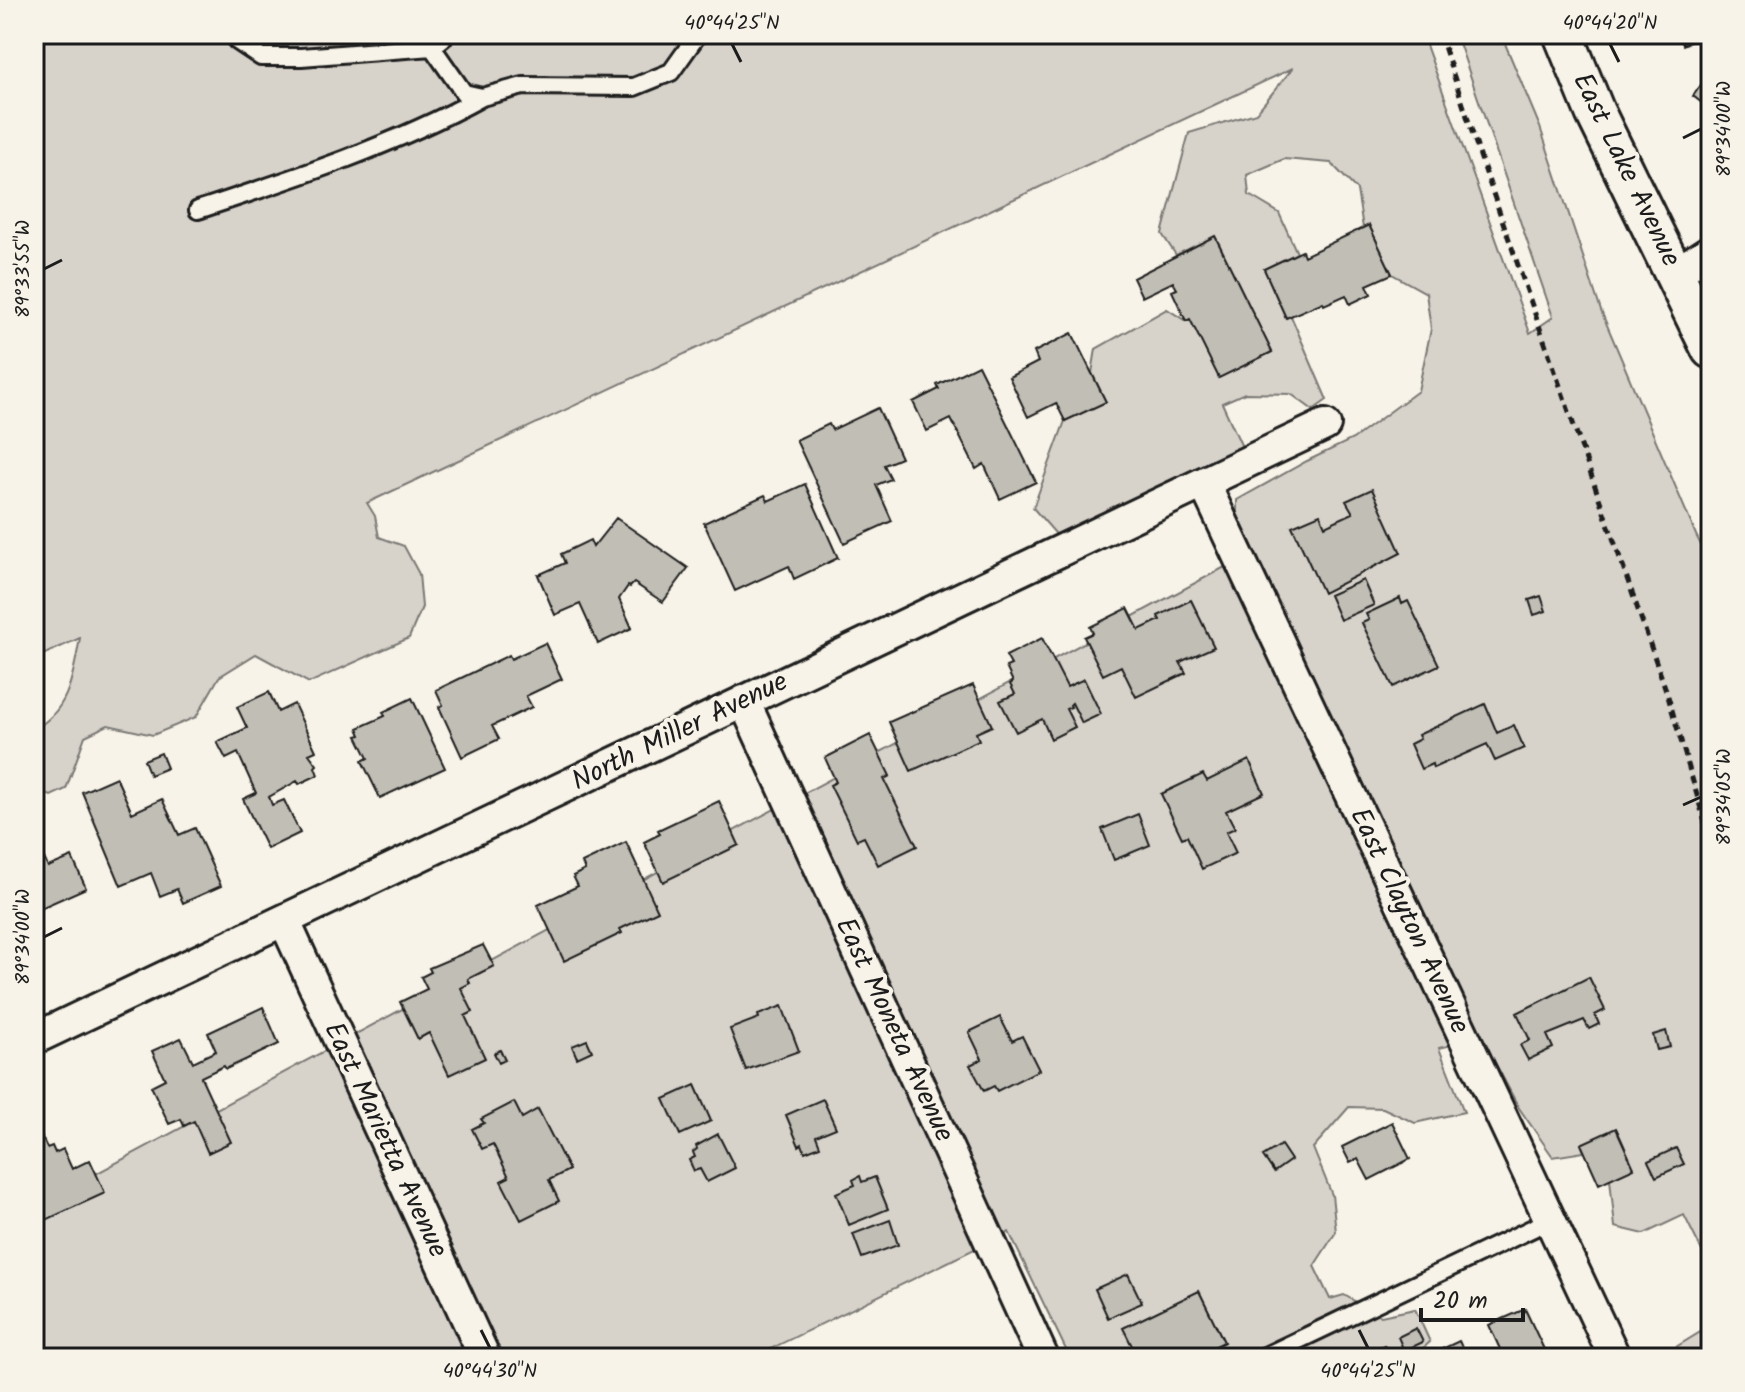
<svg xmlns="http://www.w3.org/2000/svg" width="1745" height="1392" font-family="Kalam,sans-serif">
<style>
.green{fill:#d7d3cb;stroke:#7a7874;stroke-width:2}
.building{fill:#c0beb5;stroke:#1c1c1c;stroke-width:2}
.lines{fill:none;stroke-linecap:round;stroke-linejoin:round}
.service-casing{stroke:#1c1c1c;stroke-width:22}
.minor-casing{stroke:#1c1c1c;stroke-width:36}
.tertiary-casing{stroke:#1c1c1c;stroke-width:44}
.path{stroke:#1c1c1c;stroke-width:5;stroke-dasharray:8 6;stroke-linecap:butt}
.service{stroke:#f7f3e8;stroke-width:16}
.minor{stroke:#f7f3e8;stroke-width:30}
.tertiary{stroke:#f7f3e8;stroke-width:38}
.ticks{fill:none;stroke:#1c1c1c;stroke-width:3}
.labels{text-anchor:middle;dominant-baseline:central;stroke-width:8;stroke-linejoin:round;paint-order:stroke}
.street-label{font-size:28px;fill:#1c1c1c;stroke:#f7f3e8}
.neatline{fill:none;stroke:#1c1c1c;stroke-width:3}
.ticks-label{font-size:20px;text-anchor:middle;fill:#1c1c1c}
</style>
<rect width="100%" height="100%" fill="#f7f3e8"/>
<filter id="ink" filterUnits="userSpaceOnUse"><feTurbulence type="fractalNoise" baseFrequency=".0125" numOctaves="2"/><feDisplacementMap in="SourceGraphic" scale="16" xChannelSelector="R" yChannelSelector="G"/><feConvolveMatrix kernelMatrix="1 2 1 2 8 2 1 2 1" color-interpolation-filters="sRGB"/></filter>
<g filter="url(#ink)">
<path class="green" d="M34 34H1422L1530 333 1553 317 1456 34H1501L1540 127 1601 311 1696 535 1711 565V1269L1684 1215 1644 1234 1615 1227 1610 1179 1581 1144 1584 1152 1553 1157 1519 1108 1482 1038 1439 1048 1464 1112 1415 1123 1383 1108 1349 1107 1313 1148 1332 1195 1336 1232 1314 1266 1330 1299 1344 1295 1381 1316 1415 1309 1430 1342 1412 1358H1191L1224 1342 1199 1291 1124 1328 1138 1358H1070L1009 1232 752 1358H34V1207L1251 553 1237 527V500L1307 461 1353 439 1418 391 1431 329 1426 293 1392 274 1369 225 1363 228 1357 190 1331 163 1284 159 1247 175 1249 195 1279 213 1297 253 1264 269 1286 318 1291 316 1327 400 1313 410 1291 394 1245 393 1222 403 1242 447 1062 541 1033 508 1065 421 1106 402 1092 373 1096 349 1167 309 1186 321 1190 319 1219 377 1272 352 1215 236 1176 255 1162 234 1189 133 1256 113 1293 68 367 503 375 516 379 537 404 546 419 574 422 607 409 638 309 683 256 654 219 677 196 717 153 735 108 725 85 736 66 789 51 796 34 789V729C70 710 73 674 80 638L34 659Z
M1711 1323V1358H1658L1710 1326Z"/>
<path class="building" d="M1679 34H1707L1683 45Z
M1711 71V110L1693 96Z
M1369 225 1392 274 1367 285 1371 294 1350 304 1346 295 1324 305 1323 302 1286 318 1264 269 1302 251 1304 256Z
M1215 236 1272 352 1219 378 1190 319 1186 321 1172 291 1177 289 1173 282 1142 297 1133 278Z
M1072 333 1106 402 1065 421 1056 403 1028 417 1009 377 1038 362 1034 352Z
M978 365 1036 482 1000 499 984 464 976 469 951 419 927 431 913 402 939 389 937 385Z
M878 408 901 458 884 465 891 479 876 485 892 521 844 543 796 440 829 424 832 430Z
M805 484 838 558 794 579 789 566 735 591 704 523 765 495 768 501Z
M1372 489 1401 553 1323 593 1292 526 1320 514 1325 526 1353 513 1346 501Z
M616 518 688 568 663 602 634 583 630 587 628 586 619 599 632 628 598 644 580 604 555 615 538 575 565 563 561 554 590 540 593 547Z
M1363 580 1374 605 1340 620 1329 595Z
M1541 596 1546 611 1534 615 1529 600Z
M1400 598 1402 604 1408 601 1439 665 1393 687 1362 623 1369 620 1366 614Z
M1191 600 1214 647 1180 662 1186 673 1136 697 1121 666 1103 675 1084 637 1093 633 1090 627 1128 608 1139 630 1160 620 1158 616Z
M1042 638 1067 687 1084 679 1101 714 1082 723 1072 703 1070 705 1071 707 1066 709 1075 727 1051 739 1042 719 1016 732 1000 701 1015 694 1010 684 1013 682 1006 667 1011 665 1006 656Z
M545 643 562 679 526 696 532 707 492 726 499 739 462 757 439 707 443 705 436 690 509 655 511 659Z
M973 685 992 726 976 733 979 740 911 771 889 722Z
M269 692 278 712 294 704 316 751 309 754 317 765 315 767 318 775 299 784 297 781 269 797 272 805 284 800 300 833 267 849 243 799 256 793 238 753 226 759 217 742 247 728 237 707Z
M412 698 445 768 380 798 362 761 368 758 357 736 361 735 358 728 385 716 383 712Z
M1485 704 1497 733 1514 725 1524 748 1495 761 1487 744 1433 768 1432 764 1421 769 1410 744 1420 739 1418 735Z
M870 735 890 776 884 779 917 846 878 865 864 837 857 840 830 785 836 782 825 758Z
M161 753 167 768 150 775 144 760Z
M1249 760 1264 793 1226 811 1235 828 1226 832 1236 853 1202 869 1187 836 1182 838 1161 794 1203 774 1207 781Z
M116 777 132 813 162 799 179 835 195 828 221 886 183 903 177 889 160 896 151 873 121 886 82 792Z
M719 801 739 845 663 882 644 842 660 834 658 830Z
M1138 814 1150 845 1114 860 1102 829Z
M626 842 658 911 620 929 622 933 564 961 538 905 578 886 573 876 585 870 582 863Z
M40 849 48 867 72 857 86 888 34 911V852Z
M483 945 494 966 468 979 470 983 461 988 473 1012 465 1016 485 1058 449 1075 429 1033 418 1039 400 1002 427 989 421 977 431 972 429 968Z
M1589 977 1605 1010 1595 1015 1599 1024 1589 1029 1584 1020 1547 1035 1553 1048 1528 1060 1520 1045 1530 1040 1517 1013Z
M782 1006 799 1051 746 1070 730 1029 759 1018 758 1015Z
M263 1007 279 1044 226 1069 224 1066 201 1077 231 1142 208 1153 194 1121 184 1126 181 1119 169 1124 151 1086 165 1079 152 1051 181 1038 193 1062 216 1051 208 1033Z
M1000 1017 1012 1041 1022 1036 1039 1070 997 1091 994 1086 984 1091 970 1065 982 1059 969 1032Z
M1666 1031 1670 1047 1657 1050 1653 1035Z
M587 1040 592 1051 577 1058 572 1046Z
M500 1050 505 1060 499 1063 494 1053Z
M695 1085 711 1121 680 1135 664 1099Z
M823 1099 836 1128 816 1136 820 1146 805 1152 802 1144 799 1146 786 1115Z
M514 1102 522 1118 538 1109 569 1170 549 1180 559 1201 521 1220 501 1181 509 1177 493 1144 482 1149 472 1129 484 1123 481 1119Z
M34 1121 47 1148 52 1146 55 1153 63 1149 72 1169 90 1160 105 1193 35 1225Z
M1392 1122 1410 1159 1369 1180 1358 1159 1350 1163 1342 1147Z
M1616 1128 1634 1168 1599 1184 1581 1144Z
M718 1134 735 1168 707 1182 700 1169 694 1171 689 1160 695 1157 693 1152 697 1149 696 1146Z
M1281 1145 1291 1160 1274 1172 1263 1156Z
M1676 1148 1684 1164 1656 1177 1648 1161Z
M860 1176 862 1182 875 1177 888 1209 849 1225 836 1193 855 1185 853 1180Z
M890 1220 898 1245 862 1258 853 1234Z
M1128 1274 1142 1303 1108 1318 1095 1289Z
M1199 1291 1224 1342 1191 1358H1138L1123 1328Z
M1525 1309 1548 1358H1504L1489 1325Z
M1416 1328 1423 1342 1404 1351 1398 1337Z
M1459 1341 1467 1358H1423Z
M1384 1345 1390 1358H1375L1372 1350Z"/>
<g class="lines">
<g class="service-casing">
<path id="service" d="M231 34 237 41 261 57H301L432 47 443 38V34
M432 47 464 93 482 97 523 86 634 87 671 72 698 34
M198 210C295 178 393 146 482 97
M1261 1358 1550 1220"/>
</g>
<g class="minor-casing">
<path id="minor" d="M1676 273 1711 250
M1204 483 1615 1358
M744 701 1043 1358
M285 922 485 1358
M34 1039 1325 425"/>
</g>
<g class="tertiary-casing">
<path id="tertiary" d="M1563 34 1595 112 1711 349"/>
</g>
<path class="path" d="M1440 34 1480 156 1667 693 1711 843"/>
<use href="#service" class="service"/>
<use href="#minor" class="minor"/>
<use href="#tertiary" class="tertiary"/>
</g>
</g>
<path class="ticks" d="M732 44 741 62M1610 44 1619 62M1683 138 1701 129M44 269 62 260M1683 805 1701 797M44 937 62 928M481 1330 490 1348M1359 1330 1368 1348"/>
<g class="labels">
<g class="street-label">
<text transform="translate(1626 170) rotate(64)">East Lake Avenue</text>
<text transform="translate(680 732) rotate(-26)">North Miller Avenue</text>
<text transform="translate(1409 921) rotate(65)">East Clayton Avenue</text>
<text transform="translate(894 1030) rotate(65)">East Moneta Avenue</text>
<text transform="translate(385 1140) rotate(65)">East Marietta Avenue</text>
</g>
</g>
<rect width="1745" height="1392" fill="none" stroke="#f7f3e8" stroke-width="88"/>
<path d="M1421 1308v12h102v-12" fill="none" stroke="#1c1c1c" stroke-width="4"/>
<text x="1433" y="1308" font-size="24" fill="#1c1c1c" stroke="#f7f3e8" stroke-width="6" paint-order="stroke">20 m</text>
<rect x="44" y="44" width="1657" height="1304" class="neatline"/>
<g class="ticks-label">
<text x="732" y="29">40°44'25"N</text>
<text x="1610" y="29">40°44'20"N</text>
<text transform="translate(1723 129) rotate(-90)" y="7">89°34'00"W</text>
<text transform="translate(22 269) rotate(-90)" y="7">89°33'55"W</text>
<text transform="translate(1723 797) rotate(-90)" y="7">89°34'05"W</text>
<text transform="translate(22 937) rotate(-90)" y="7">89°34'00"W</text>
<text x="490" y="1377">40°44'30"N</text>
<text x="1368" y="1377">40°44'25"N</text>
</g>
</svg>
